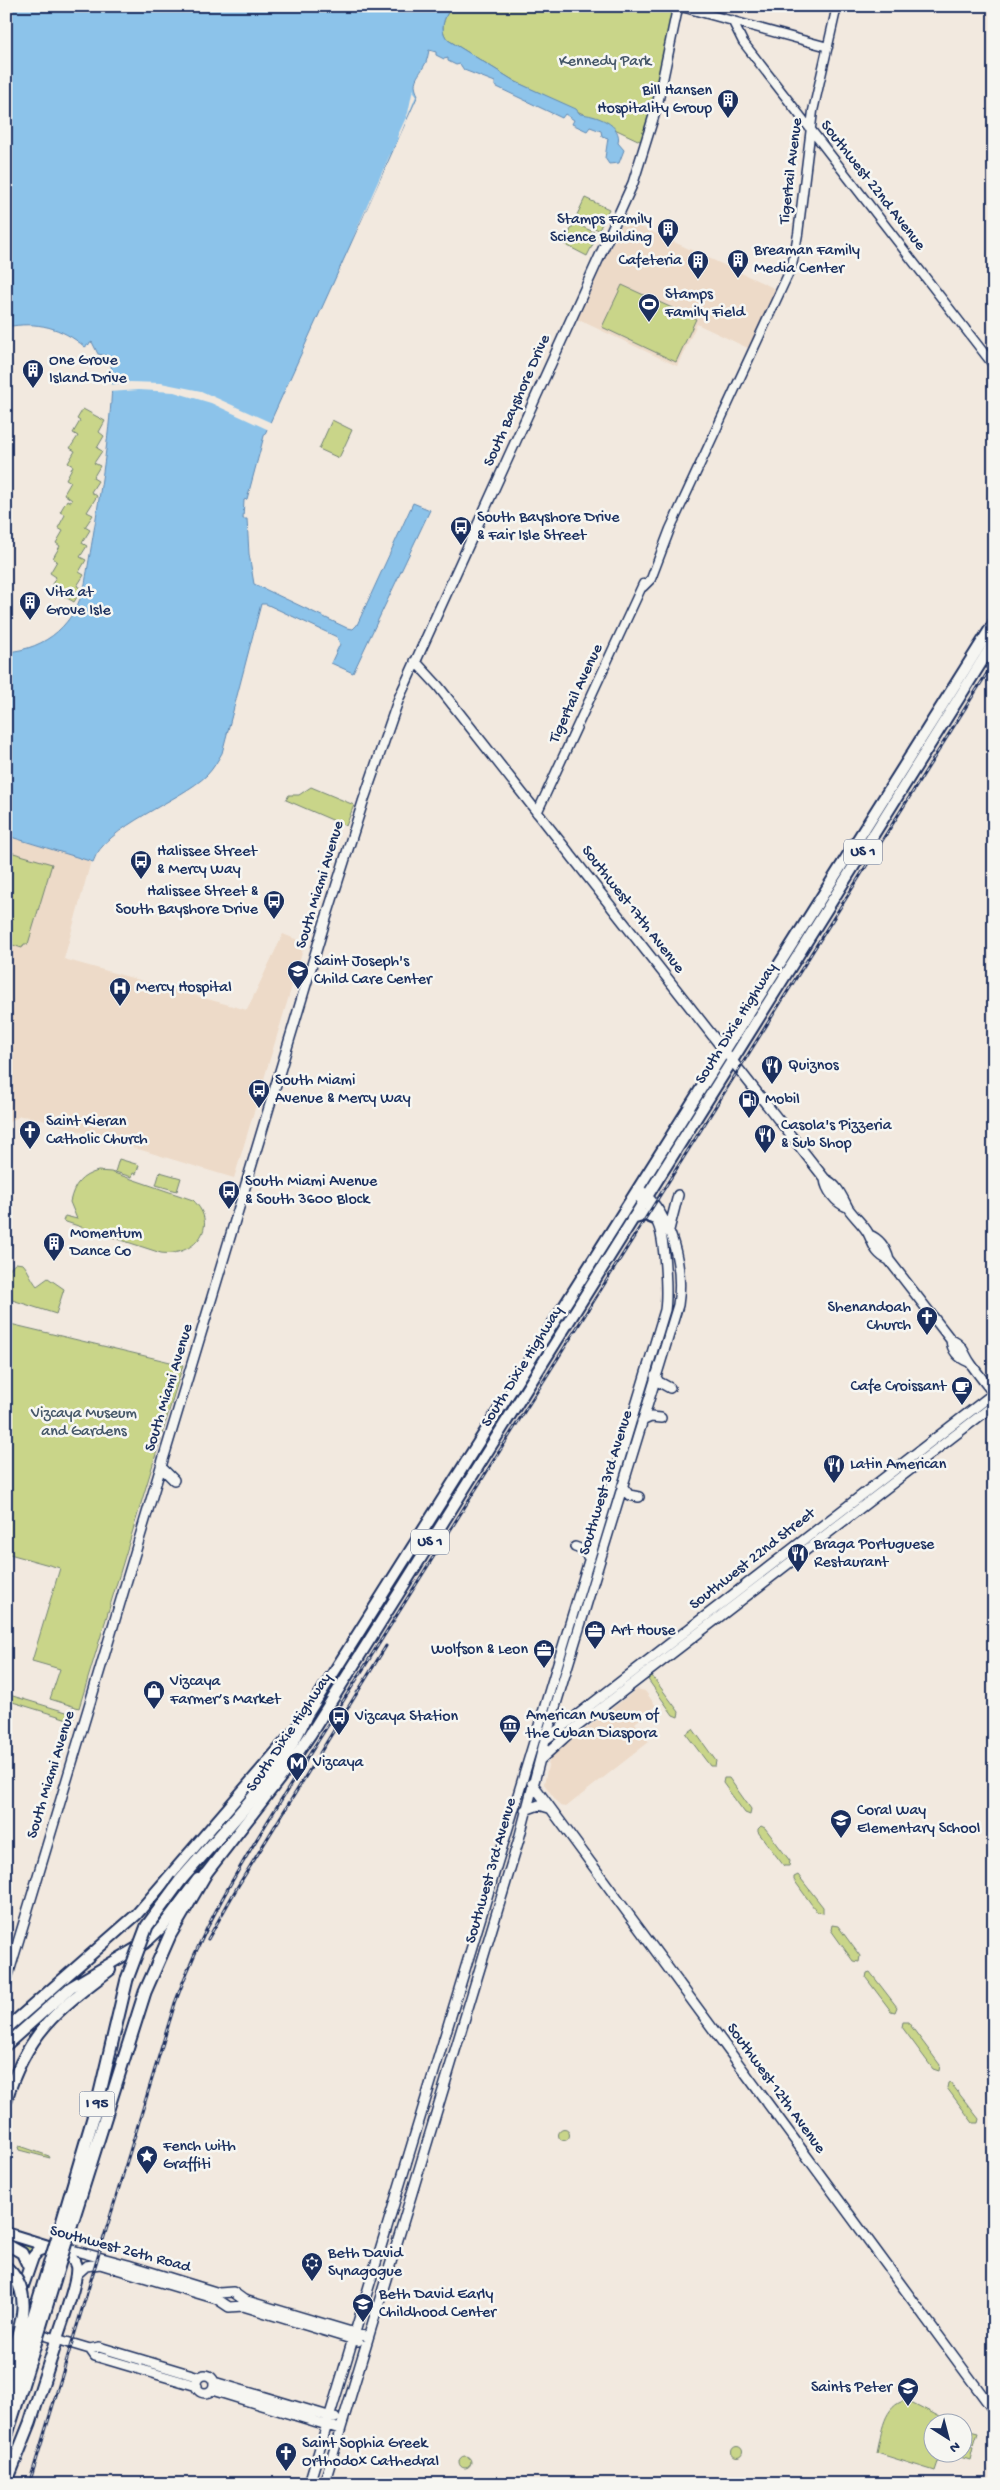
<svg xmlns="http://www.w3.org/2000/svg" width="1000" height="2490" font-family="'Gochi Hand',sans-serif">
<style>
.built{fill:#eddac8}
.green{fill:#c9d589;stroke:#728274}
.water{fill:#8cc3ea;stroke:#5f88b2}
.pier{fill:#f2e9df}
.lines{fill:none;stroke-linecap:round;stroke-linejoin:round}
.tertiary-casing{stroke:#1b2f5e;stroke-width:11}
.secondary-casing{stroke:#1b2f5e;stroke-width:12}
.primary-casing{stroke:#1b2f5e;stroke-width:14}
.trunk-casing{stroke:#1b2f5e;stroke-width:14}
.motorway-casing{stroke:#1b2f5e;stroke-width:15}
.tertiary{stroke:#f6f6f2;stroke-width:8}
.secondary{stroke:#f6f6f2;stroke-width:9}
.primary{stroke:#f6f6f2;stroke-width:10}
.trunk{stroke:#f6f6f2;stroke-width:10}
.motorway{stroke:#f6f6f2;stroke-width:11}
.rail-casing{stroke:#1b2f5e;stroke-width:3}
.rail{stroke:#f6f6f2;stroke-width:1;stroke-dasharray:4;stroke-linecap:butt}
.motorway-bridge-casing{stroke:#1b2f5e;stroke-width:15;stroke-linecap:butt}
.motorway-bridge{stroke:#f6f6f2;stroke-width:11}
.labels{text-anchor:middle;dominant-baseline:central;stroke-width:5;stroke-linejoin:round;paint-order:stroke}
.shield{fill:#f6f6f2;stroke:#5d6b8a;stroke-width:1}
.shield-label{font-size:15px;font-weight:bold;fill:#1b2f5e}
.park-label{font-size:16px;fill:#465869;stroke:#f6f6f2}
.poi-label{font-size:16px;fill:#1b2f5e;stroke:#f6f6f2;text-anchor:start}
.street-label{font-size:16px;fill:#1b2f5e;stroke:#f6f6f2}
</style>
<rect width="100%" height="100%" fill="#f2e9df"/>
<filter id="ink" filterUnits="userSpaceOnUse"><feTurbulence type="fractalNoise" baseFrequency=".02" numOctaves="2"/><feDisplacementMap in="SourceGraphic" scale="10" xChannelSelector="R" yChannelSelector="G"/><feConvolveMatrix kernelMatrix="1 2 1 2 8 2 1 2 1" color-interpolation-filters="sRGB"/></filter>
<g filter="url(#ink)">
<path class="built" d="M624 219 778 290 750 349 697 324 677 366 577 319Z
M11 837 91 861 64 959 247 1010 283 934 305 943 234 1178 32 1117 20 1116 6 1124V838Z
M637 1689 645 1691 656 1706 635 1723 649 1742 566 1807 560 1806 544 1784 550 1757Z"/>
<path class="green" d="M452 6H677L651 116 642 142 516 82 448 40C438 29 445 16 452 6Z
M585 198 609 209 599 230 575 219Z
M574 223 598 234 587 256 564 244Z
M622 285 696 319 676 362 602 327Z
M83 409 105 421 99 432 104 436 97 448 102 451 94 463 100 466 93 478 98 481 91 492 97 496 87 512 93 515 85 527 90 530 82 543 87 546 80 557 86 560 79 572 84 575 77 586 82 589 74 602 50 588 56 577 50 573 57 561 53 558 60 546 56 543 63 531 58 528 65 515 60 512 67 500 71 502 72 500 64 494 71 482 66 479 73 466 68 463 75 451 70 448 78 436 73 433 80 421 77 419Z
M332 420 352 430 339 458 319 449Z
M311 787 354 805 346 826 286 800 289 795H299Z
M10 852 52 864 28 944H24L22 948 6 943V853Z
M119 1159 139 1165 136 1174 133 1173 132 1177 115 1172Z
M98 1171 111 1172 193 1200C221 1227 193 1257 161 1253L63 1221 65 1216 77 1219 70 1202C74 1184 81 1176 98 1171Z
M160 1172 181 1178 177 1191 156 1185Z
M636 1206 294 1752 191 1884 186 1881 297 1743 631 1211Z
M16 1263 23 1264C28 1269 31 1279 37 1286L48 1278 64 1289 56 1314 6 1298V1272Z
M6 1323 183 1365 79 1708 50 1699 60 1669 32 1661 60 1568 6 1553Z
M652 1676 679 1712 678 1717 673 1715 649 1681 648 1679Z
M6 1694 73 1714 74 1718 71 1720 6 1700Z
M693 1729 716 1761 715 1766H710L686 1734Z
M724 1778H729L751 1809 750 1815 745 1813 723 1783Z
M761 1826 765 1828 790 1861 789 1866H784L758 1832V1829Z
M798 1875 823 1907V1913L817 1912 794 1880V1877Z
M832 1925 838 1926 860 1956 859 1962 853 1961 831 1930Z
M870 1972 897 2007 895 2012 891 2011 866 1978 867 1973Z
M903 2022H908L940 2065 939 2071 933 2069 902 2027Z
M950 2082 979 2119 978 2123H973L947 2088 948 2083Z
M558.5 2135a5.5 5.5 0 1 1 11 0a5.5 5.5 0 1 1-11 0Z
M20 2146 49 2156 50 2158 19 2150 18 2147Z
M6 2238 36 2248 28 2256 6 2242Z
M907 2400 944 2419 946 2422H932V2452L941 2453 935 2471 877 2453C882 2432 883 2405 907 2400Z
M962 2429 978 2433 974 2445 963 2442Z
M963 2445 973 2448 970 2460 950 2454 962 2452Z
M731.5 2452a5.5 5.5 0 1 1 11 0a5.5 5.5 0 1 1-11 0Z
M459 2462a6 6 0 1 1 12 0a6 6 0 1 1-12 0Z"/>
<path class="water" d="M6 6H452C445 16 438 29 448 40L516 82 576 109 580 114C595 115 623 124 618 143L624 150 619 163 609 164 605 158 608 138 602 136 601 131 590 127 587 131 572 124 574 120 565 114 562 118 495 86V82L464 70 460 64 456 65 448 61V58L444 59 436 55V52L429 50C428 55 427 62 424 66 418 77 411 81 418 95L264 436 247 499 244 500 243 519H247L249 554 254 584 347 628 353 629 357 625 413 503 430 510 353 673 331 663 340 644 337 637 266 604H261L222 753C218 760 213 769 207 775 182 800 104 827 93 862L11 837 6 838V652C48 649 75 623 85 584 90 552 123 374 108 356L98 354 92 342 85 347C61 327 37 321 6 327Z"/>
<path class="pier" d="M413 89 416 96 399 138 397 137 408 113Z
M395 143 375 191 351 242Z
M130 382 161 383 201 391 272 423 269 430 211 403 174 392 139 390 109 392V385Z"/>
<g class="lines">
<g class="tertiary-casing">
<path id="tertiary" d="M678 6 828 47
M732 20 743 42 994 366
M643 587 651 579 670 529 792 266 798 234 813 111 837 6
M537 813 643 584"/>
</g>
<g class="secondary-casing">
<path id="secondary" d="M415 661 438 686 825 1179C838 1185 842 1197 848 1208 854 1217 863 1224 868 1233 874 1245 875 1254 889 1260
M825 1179C826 1190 836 1203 847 1207
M669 1230 678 1195
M869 1235C880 1239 886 1249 889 1260L951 1340C964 1345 964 1355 971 1364 978 1374 986 1384 994 1394
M951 1340C952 1351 959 1358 969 1362
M655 1376 659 1382 670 1388
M642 1421 651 1417 661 1418
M162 1468 174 1480
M622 1486 629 1495 639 1497
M575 1547 583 1550 590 1559
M545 1740 994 1393
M541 1759 574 1729 994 1405
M532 1783 994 2411
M525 1810 539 1805 549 1808
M6 1982 323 928 363 802 399 698 633 183 657 106 678 6
M61 2250H72L128 2265 219 2293 233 2292 244 2300 368 2337
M76 2275 86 2266 100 2264 217 2299 229 2307 243 2306 358 2341
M33 2332 90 2349 99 2347 199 2377
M90 2349 95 2356 197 2386
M196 2384a9 9 0 1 1 18 0a9 9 0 1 1-18 0Z
M214 2382 335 2418
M212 2390 340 2429
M309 2484 665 1310C667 1296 666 1282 665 1267 663 1238 661 1214 636 1195
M324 2484 519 1839 545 1740 678 1305C684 1267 672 1218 642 1191"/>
</g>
<g class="primary-casing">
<path id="primary" d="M6 2029 136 1915 303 1721
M6 2045 71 1987 145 1943 162 1927 198 1879
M6 2101C26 2034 57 2010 110 1970
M6 2233 61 2250C68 2253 74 2258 76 2266 79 2280 61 2324 57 2339
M6 2244 22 2253 29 2268
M9 2326 33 2257 38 2251 49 2247"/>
</g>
<g class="trunk-casing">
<path id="trunk" d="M632 1219 645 1215 657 1220
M305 1718 994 623
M205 1875 284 1773 310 1735 994 642"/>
</g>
<g class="motorway-casing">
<path id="motorway" d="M180 1881C220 1834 281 1774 305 1718
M61 2226 98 2101 127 1979
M70 2229 145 1992 170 1935 205 1875
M6 2331 9 2326
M6 2373 14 2348
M6 2408 23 2351
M6 2437 32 2354
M6 2483 30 2423 57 2339"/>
</g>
<use href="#tertiary" class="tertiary"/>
<use href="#secondary" class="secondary"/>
<use href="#primary" class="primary"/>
<use href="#trunk" class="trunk"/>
<use href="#motorway" class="motorway"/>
<g class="rail-casing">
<path id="rail" d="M208 1939 238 1886 386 1646
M29 2484 175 2003C201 1931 236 1872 276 1808L994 662"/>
</g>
<use href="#rail" class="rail"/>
<g class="motorway-bridge-casing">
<path id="motorway-bridge" d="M127 1979 147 1926 180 1881
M6 2267C32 2291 23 2319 14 2348
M23 2351 61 2226
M32 2354 70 2229"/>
</g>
<use href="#motorway-bridge" class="motorway-bridge"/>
</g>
</g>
<defs>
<g id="building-pin" transform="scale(1.125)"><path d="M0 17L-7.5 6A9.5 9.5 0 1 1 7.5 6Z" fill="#1b2f5e" stroke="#f6f6f2"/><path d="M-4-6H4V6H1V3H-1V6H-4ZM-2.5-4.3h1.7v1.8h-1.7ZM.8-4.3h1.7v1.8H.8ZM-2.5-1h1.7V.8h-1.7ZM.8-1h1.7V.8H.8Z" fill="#fff"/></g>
<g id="stadium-pin" transform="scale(1.125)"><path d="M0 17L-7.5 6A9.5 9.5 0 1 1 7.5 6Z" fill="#1b2f5e" stroke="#f6f6f2"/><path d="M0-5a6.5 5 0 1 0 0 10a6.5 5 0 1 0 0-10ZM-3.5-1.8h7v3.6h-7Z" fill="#fff"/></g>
<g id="bus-pin" transform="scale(1.125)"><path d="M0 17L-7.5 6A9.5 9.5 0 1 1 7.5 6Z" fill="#1b2f5e" stroke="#f6f6f2"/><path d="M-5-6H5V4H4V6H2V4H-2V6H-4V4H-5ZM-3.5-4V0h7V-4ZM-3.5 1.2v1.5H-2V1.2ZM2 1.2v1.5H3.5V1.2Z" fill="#fff"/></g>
<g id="school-pin" transform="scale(1.125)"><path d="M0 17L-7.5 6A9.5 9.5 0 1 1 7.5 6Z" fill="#1b2f5e" stroke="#f6f6f2"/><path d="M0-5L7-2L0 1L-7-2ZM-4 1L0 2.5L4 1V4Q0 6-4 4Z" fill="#fff"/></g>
<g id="hospital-pin" transform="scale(1.125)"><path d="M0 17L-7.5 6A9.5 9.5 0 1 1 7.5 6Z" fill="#1b2f5e" stroke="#f6f6f2"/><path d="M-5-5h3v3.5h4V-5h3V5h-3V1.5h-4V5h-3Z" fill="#fff"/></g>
<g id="restaurant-pin" transform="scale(1.125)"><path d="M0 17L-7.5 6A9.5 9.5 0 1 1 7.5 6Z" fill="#1b2f5e" stroke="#f6f6f2"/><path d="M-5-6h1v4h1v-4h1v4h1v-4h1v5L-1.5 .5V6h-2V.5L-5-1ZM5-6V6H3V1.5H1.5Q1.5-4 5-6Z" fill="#fff"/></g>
<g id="fuel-pin" transform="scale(1.125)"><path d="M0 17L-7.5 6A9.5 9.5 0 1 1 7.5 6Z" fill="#1b2f5e" stroke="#f6f6f2"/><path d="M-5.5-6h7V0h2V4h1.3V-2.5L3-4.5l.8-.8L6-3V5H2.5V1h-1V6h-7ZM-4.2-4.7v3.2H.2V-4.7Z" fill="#fff"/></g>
<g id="church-pin" transform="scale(1.125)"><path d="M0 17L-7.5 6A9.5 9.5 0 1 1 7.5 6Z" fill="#1b2f5e" stroke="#f6f6f2"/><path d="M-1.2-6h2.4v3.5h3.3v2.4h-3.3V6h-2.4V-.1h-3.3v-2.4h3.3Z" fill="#fff"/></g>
<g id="cafe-pin" transform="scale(1.125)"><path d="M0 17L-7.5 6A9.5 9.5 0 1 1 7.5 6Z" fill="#1b2f5e" stroke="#f6f6f2"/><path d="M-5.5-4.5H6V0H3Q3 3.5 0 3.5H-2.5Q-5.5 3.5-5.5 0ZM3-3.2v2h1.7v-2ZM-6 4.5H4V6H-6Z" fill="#fff"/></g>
<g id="office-pin" transform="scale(1.125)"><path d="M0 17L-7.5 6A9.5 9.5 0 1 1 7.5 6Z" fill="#1b2f5e" stroke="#f6f6f2"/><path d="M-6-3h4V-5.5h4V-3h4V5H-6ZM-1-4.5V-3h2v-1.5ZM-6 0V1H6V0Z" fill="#fff"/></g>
<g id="shop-pin" transform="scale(1.125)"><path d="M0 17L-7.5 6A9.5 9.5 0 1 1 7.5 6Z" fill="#1b2f5e" stroke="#f6f6f2"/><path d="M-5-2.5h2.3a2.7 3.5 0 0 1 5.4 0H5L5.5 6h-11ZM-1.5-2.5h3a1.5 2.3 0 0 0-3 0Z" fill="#fff"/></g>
<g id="museum-pin" transform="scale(1.125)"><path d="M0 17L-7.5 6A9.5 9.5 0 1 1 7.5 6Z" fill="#1b2f5e" stroke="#f6f6f2"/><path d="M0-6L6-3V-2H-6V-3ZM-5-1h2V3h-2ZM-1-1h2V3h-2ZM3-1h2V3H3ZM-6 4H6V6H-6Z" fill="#fff"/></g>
<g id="metro-pin" transform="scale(1.125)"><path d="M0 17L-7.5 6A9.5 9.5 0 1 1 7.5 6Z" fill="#1b2f5e" stroke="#f6f6f2"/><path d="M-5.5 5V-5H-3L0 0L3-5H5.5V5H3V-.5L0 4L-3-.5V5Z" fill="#fff"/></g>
<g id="sight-pin" transform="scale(1.125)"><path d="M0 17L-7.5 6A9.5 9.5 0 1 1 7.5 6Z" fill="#1b2f5e" stroke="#f6f6f2"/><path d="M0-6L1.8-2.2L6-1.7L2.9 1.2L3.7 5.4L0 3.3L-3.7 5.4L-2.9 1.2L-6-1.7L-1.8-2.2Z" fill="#fff"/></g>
<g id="synagogue-pin" transform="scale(1.125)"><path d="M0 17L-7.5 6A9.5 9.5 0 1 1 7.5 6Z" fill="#1b2f5e" stroke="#f6f6f2"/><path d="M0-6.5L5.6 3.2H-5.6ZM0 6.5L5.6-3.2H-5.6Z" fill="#fff"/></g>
</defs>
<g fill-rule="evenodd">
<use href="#building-pin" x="728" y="100"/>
<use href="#building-pin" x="668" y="229"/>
<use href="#building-pin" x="738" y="260"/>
<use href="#building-pin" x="698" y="261"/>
<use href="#stadium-pin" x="649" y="304"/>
<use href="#building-pin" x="33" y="370"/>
<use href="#bus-pin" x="461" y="527"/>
<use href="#building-pin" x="30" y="602"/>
<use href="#bus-pin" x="141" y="861"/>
<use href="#bus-pin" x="274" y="901"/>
<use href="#school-pin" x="298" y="971"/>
<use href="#hospital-pin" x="120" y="988"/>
<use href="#restaurant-pin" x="772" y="1066"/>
<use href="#bus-pin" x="259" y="1090"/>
<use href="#fuel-pin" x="749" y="1100"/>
<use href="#church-pin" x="30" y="1131"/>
<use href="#restaurant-pin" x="765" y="1135"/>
<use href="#bus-pin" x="229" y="1191"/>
<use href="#building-pin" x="54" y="1243"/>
<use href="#church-pin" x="927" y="1317"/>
<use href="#cafe-pin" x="962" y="1387"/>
<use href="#restaurant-pin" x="834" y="1465"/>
<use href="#restaurant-pin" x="798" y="1554"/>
<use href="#office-pin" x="595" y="1631"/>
<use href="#office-pin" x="544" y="1650"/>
<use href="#shop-pin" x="154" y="1691"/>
<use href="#bus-pin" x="339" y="1717"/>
<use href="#museum-pin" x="510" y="1725"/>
<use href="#metro-pin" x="297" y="1763"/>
<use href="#school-pin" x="841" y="1820"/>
<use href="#sight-pin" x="147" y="2156"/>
<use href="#synagogue-pin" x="312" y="2263"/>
<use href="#school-pin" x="363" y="2304"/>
<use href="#school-pin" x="908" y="2388"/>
<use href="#church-pin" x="286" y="2453"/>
</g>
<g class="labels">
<g class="shield">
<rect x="844" y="839.5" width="38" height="25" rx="4"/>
<rect x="411" y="1529.5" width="38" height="25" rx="4"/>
<rect x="79.5" y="2091.5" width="35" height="25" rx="4"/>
</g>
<g class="shield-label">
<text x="863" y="852">US 1</text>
<text x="430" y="1542">US 1</text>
<text x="97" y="2104">I 95</text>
</g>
<g class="park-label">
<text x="605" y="62">Kennedy Park</text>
<text x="84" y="1414">Vizcaya Museum<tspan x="84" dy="18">and Gardens</tspan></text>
</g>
<g class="poi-label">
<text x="712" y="91" text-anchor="end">Bill Hansen<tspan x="712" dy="18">Hospitality Group</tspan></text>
<text x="652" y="220" text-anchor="end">Stamps Family<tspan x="652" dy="18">Science Building</tspan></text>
<text x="754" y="251">Breaman Family<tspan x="754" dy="18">Media Center</tspan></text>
<text x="682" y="261" text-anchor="end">Cafeteria</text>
<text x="665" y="295">Stamps<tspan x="665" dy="18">Family Field</tspan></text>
<text x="49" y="361">One Grove<tspan x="49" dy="18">Island Drive</tspan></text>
<text x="477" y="518">South Bayshore Drive<tspan x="477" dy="18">&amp; Fair Isle Street</tspan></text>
<text x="46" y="593">Vita at<tspan x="46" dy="18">Grove Isle</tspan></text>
<text x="157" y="852">Halissee Street<tspan x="157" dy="18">&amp; Mercy Way</tspan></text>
<text x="258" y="892" text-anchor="end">Halissee Street &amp;<tspan x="258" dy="18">South Bayshore Drive</tspan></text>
<text x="314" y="962">Saint Joseph's<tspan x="314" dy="18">Child Care Center</tspan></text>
<text x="136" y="988">Mercy Hospital</text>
<text x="788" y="1066">Quiznos</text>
<text x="275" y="1081">South Miami<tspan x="275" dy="18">Avenue &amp; Mercy Way</tspan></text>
<text x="765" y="1100">Mobil</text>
<text x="46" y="1122">Saint Kieran<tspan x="46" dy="18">Catholic Church</tspan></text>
<text x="781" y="1126">Casola's Pizzeria<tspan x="781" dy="18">&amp; Sub Shop</tspan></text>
<text x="245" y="1182">South Miami Avenue<tspan x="245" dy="18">&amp; South 3600 Block</tspan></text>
<text x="70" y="1234">Momentum<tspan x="70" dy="18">Dance Co</tspan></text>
<text x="911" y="1308" text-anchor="end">Shenandoah<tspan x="911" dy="18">Church</tspan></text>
<text x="946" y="1387" text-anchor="end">Cafe Croissant</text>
<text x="850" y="1465">Latin American</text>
<text x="814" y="1545">Braga Portuguese<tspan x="814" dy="18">Restaurant</tspan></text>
<text x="611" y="1631">Art House</text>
<text x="528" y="1650" text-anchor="end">Wolfson &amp; Leon</text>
<text x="170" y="1682">Vizcaya<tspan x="170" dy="18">Farmer’s Market</tspan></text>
<text x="526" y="1716">American Museum of<tspan x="526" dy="18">the Cuban Diaspora</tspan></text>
<text x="355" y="1717">Vizcaya Station</text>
<text x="313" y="1763">Vizcaya</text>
<text x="857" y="1811">Coral Way<tspan x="857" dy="18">Elementary School</tspan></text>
<text x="163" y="2147">Fench with<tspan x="163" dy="18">Graffiti</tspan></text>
<text x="328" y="2254">Beth David<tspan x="328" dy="18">Synagogue</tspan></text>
<text x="379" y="2295">Beth David Early<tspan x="379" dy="18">Childhood Center</tspan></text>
<text x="892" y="2388" text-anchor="end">Saints Peter</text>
<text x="302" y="2444">Saint Sophia Greek<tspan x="302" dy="18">Orthodox Cathedral</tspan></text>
</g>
<g class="street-label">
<text transform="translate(792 171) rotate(-83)">Tigertail Avenue</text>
<text transform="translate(872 186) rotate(52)">Southwest 22nd Avenue</text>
<text transform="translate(518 401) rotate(-66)">South Bayshore Drive</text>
<text transform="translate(577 694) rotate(-65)">Tigertail Avenue</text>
<text transform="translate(321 885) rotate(-73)">South Miami Avenue</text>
<text transform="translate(632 910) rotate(52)">Southwest 17th Avenue</text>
<text transform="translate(737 1024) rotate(-58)">South Dixie Highway</text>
<text transform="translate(523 1367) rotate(-58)">South Dixie Highway</text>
<text transform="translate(170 1388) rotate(-73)">South Miami Avenue</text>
<text transform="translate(607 1483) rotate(-73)">Southwest 3rd Avenue</text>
<text transform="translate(753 1560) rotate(-38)">Southwest 22nd Street</text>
<text transform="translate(290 1733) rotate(-56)">South Dixie Highway</text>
<text transform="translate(52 1775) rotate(-73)">South Miami Avenue</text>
<text transform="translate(492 1871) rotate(-74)">Southwest 3rd Avenue</text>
<text transform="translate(775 2089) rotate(54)">Southwest 12th Avenue</text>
<text transform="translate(120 2250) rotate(15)">Southwest 26th Road</text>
</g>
</g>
<rect width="1000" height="2490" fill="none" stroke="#f6f6f2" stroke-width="25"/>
<rect x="12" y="12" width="975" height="2465" fill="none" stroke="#1b2f5e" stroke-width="2" filter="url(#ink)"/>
<g transform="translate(948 2438) rotate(144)"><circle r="24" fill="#f6f6f2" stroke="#9ea6b7"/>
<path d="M0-4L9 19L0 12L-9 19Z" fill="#1b2f5e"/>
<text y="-8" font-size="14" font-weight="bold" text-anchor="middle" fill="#1b2f5e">N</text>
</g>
</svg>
